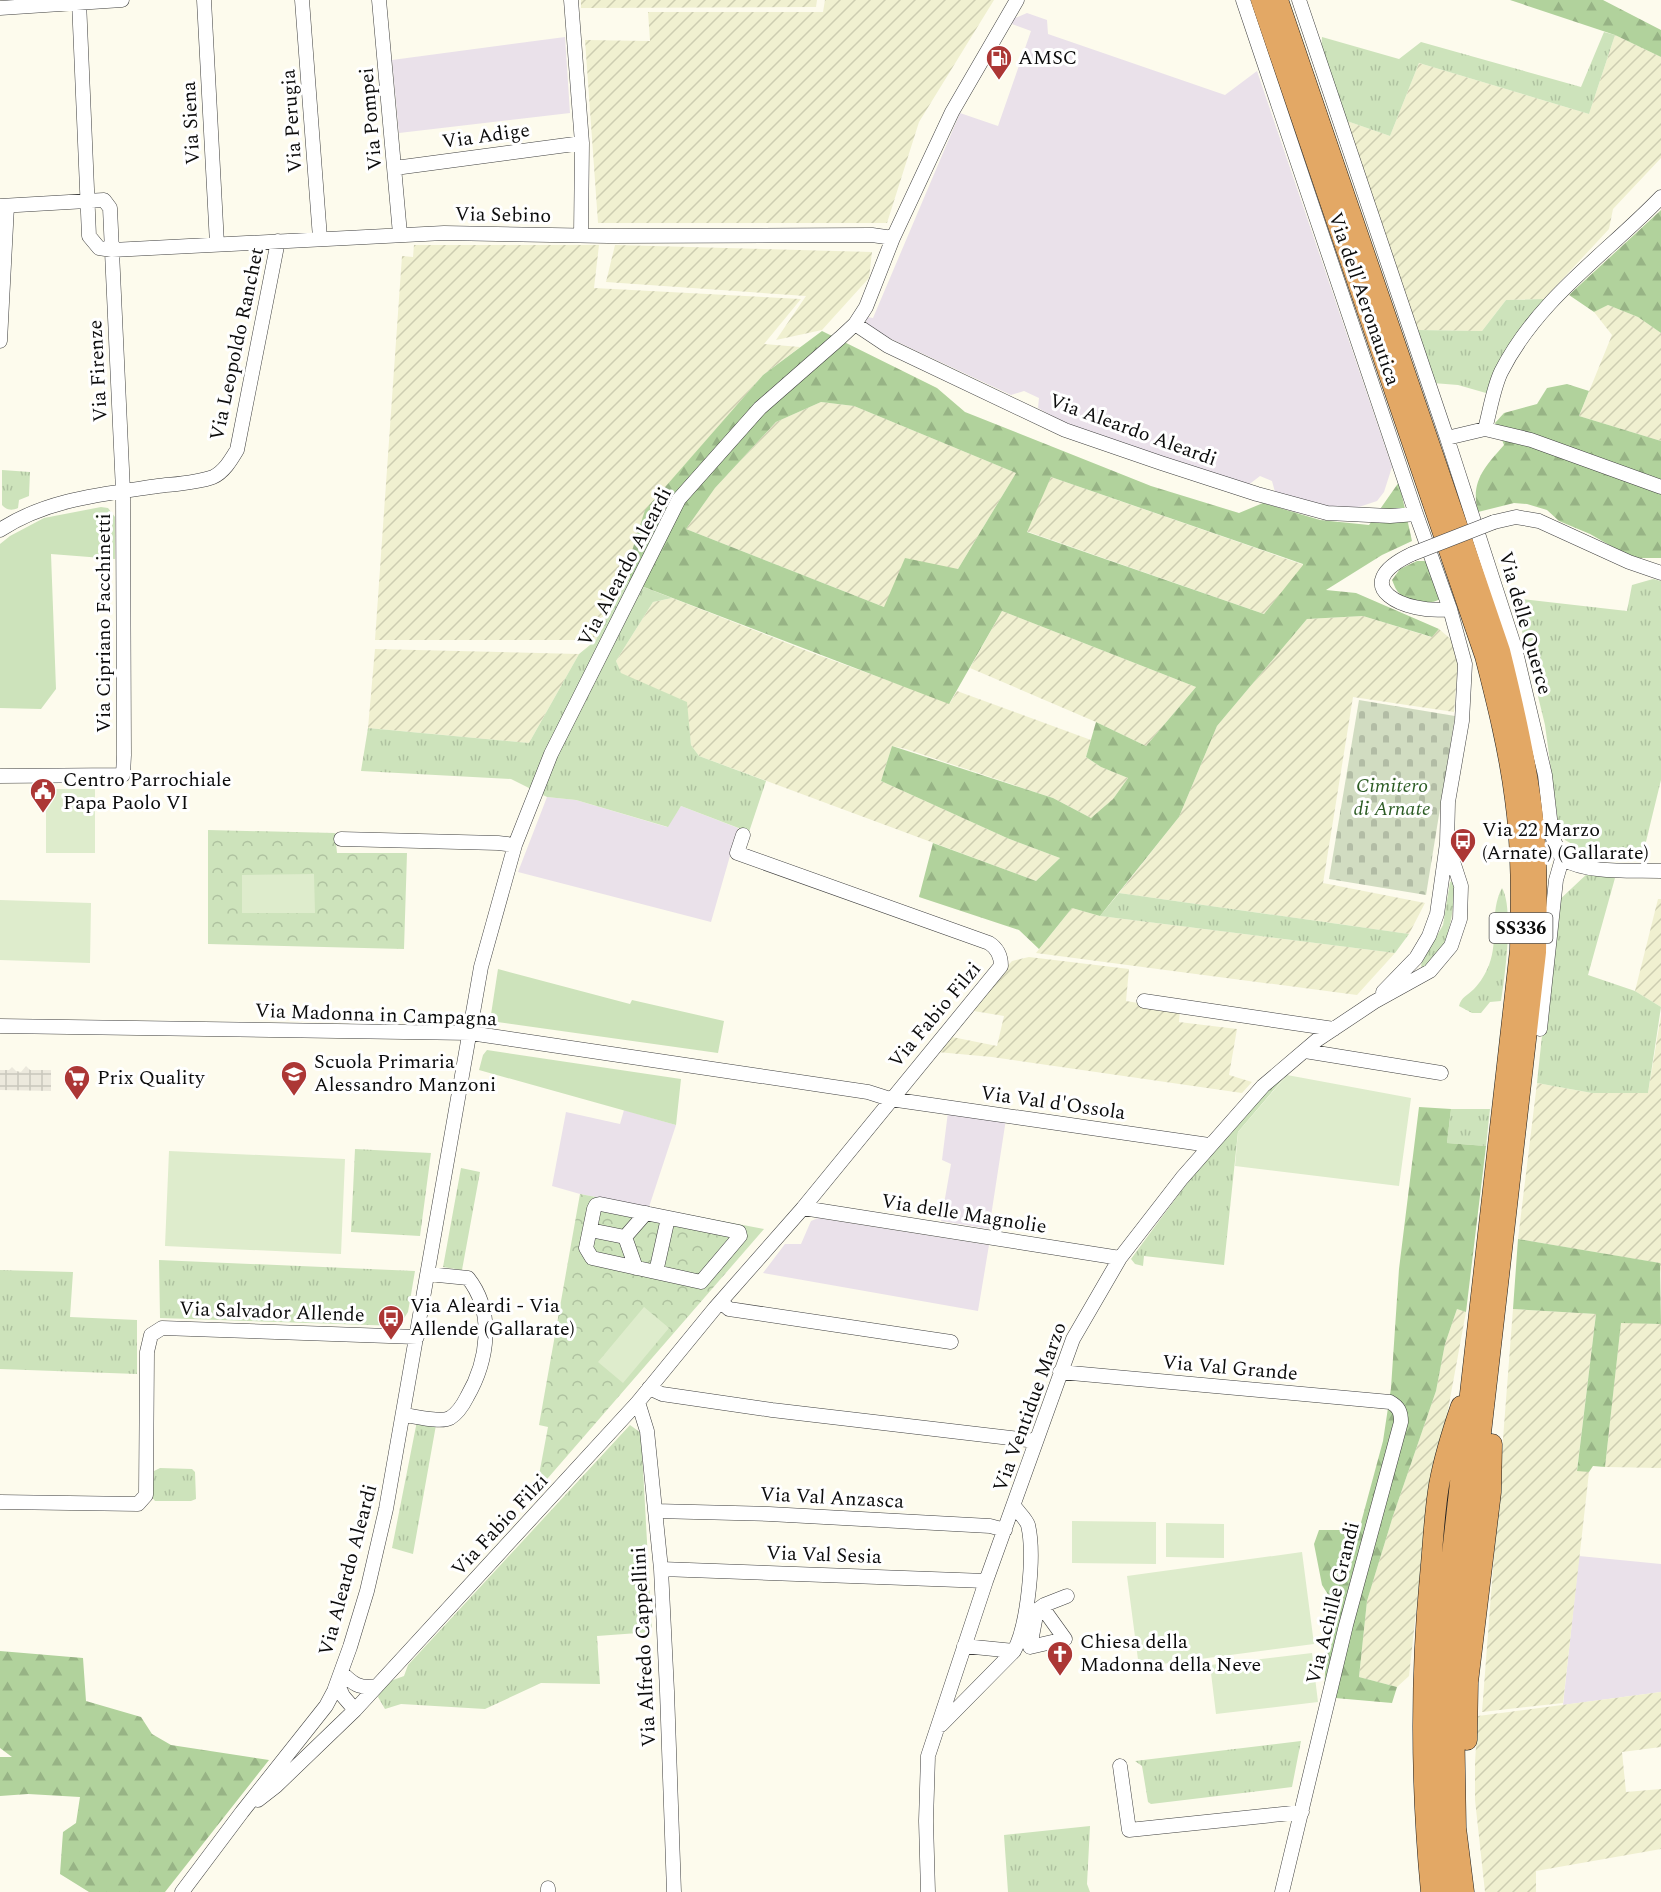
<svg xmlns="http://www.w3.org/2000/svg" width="1661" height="1892" font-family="Spectral,serif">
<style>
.industrial{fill:#eae1ea}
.farmland{fill:url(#farmland-furrows)}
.grass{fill:url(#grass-tufts)}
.forest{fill:url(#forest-firs);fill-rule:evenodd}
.cemetery{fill:url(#cemetery-stones)}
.park{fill:url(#park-crowns)}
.garden{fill:#cde3bb}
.pitch{fill:#deeccc}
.plaza{fill:url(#plaza-grid)}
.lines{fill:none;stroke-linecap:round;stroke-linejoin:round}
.minor-casing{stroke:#3f3f3f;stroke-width:15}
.highway-casing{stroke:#1d1d1d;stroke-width:21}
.minor{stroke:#fff;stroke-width:14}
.highway{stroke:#e3a865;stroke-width:20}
.minor-bridge-casing{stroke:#3f3f3f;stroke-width:15;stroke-linecap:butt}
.minor-bridge{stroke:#fff;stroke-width:14}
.labels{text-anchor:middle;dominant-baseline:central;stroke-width:6;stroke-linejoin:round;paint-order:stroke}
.shield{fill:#fff;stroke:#555;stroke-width:1.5}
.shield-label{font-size:18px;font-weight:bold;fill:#0c0c0c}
.poi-label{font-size:20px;fill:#0c0c0c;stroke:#fff;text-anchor:start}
.street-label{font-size:20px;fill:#0c0c0c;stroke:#fff}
.park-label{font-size:20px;font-style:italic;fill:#2c5c24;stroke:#fff}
</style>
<defs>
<pattern id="farmland-furrows" width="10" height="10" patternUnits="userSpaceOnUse" patternTransform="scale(1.5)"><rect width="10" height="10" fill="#f0f0d0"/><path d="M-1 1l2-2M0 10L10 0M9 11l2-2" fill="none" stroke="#cdcdb1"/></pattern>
<pattern id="grass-tufts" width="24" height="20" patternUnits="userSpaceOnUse" patternTransform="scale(1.5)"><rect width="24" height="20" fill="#cde3bb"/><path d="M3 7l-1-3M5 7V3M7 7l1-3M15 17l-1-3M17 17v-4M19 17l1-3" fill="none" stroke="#afc2a0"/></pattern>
<pattern id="forest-firs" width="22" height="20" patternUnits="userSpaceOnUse" patternTransform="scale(1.5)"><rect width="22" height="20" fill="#b1d29c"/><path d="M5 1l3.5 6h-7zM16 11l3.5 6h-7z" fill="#97b385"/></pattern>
<pattern id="cemetery-stones" width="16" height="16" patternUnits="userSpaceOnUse" patternTransform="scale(1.5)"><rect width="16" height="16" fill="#d1dcc1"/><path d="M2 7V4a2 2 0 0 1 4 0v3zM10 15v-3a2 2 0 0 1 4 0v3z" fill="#b2bca5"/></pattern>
<pattern id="park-crowns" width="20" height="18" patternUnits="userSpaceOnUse" patternTransform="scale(1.5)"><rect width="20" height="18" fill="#cde3bb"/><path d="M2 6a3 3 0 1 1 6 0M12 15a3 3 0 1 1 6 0" fill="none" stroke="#afc2a0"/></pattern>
<pattern id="plaza-grid" width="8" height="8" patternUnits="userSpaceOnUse" patternTransform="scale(1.5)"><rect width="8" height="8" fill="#ece9dd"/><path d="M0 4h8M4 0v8" fill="none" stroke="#c9c7bc"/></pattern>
</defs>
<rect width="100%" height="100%" fill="#fdfbed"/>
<path class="industrial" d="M1027 13 1047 20 1048 34 1225 95 1257 71 1392 467 1384 492 1377 501 1350 510H1329L1275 492 1272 481 1260 476 1247 486 1064 423 1038 408 1039 398 1024 391 1011 395 874 331 866 323 867 317 873 318 960 113 998 126 1031 31 1012 24 1013 19Z
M565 37 570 113 399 133 392 60Z
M547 797 576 800 667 827 681 806 738 828 711 922 518 872Z
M624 1110 676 1125 649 1207 580 1194 552 1186 566 1112 620 1124Z
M948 1112 1006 1119 989 1229 941 1221 951 1164 942 1160Z
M818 1218 989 1245 978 1311 763 1273 785 1244H801L811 1221Z
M1579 1556 1661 1564V1692L1563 1705Z"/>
<path class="farmland" d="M581 0H817L816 7 581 8Z
M825 0H994L919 122 887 223H598L585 40 650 41 648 12H823Z
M1615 35 1661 57V158L1613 209 1609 229 1544 299 1506 300 1482 331 1417 330 1344 120 1390 136 1419 63 1589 114Z
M414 245H599L594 288 801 299 764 344 800 347 763 375 646 510 623 579 596 640H375L402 256 413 257Z
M615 245 872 252 869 278 822 330 776 340 806 296 606 282Z
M1608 305 1638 317 1661 333V441L1579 416 1612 335 1594 312Z
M821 402 854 406 1016 473 958 569 884 607 686 529 715 488 776 422Z
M1051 477 1304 565 1264 614 1026 531Z
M672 598 807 651 950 703 957 691 1091 740 1086 757 1101 767 1128 778 1113 799 1091 818 1053 798 906 749 892 746 881 781 1007 838 1060 858 1036 881 699 756 691 745 686 702 621 674 616 661 653 602Z
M1002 611 1196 687 1146 746 1096 722 970 668Z
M1363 616 1431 637 1439 629 1453 641 1458 663 1454 712 1353 697 1323 883 1425 903 1409 934 1119 893 1179 817 1217 726 1307 619Z
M375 649 579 654 529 743 368 728Z
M1658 899H1661V1007L1635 991Z
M1072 908 1100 916 1395 953 1357 995 1036 953Z
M1029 957 1129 969 1126 1001 1180 1010 1179 1022 1237 1029 1229 1075 1252 1082 1242 1093 992 1057 937 1052 947 1036 997 1046 1004 1016 968 1010 1012 961Z
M1661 1015V1274L1659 1263 1518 1239 1537 1083 1592 1093H1648Z
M1457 1309 1466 1312 1447 1415 1429 1493 1409 1676 1397 1687 1359 1677 1367 1601 1393 1516 1436 1391 1445 1344Z
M1513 1309 1596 1314 1577 1470 1589 1472 1563 1703 1482 1712Z
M1621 1322 1661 1324V1468L1605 1467Z
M1661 1692V1747L1622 1752 1626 1792 1661 1789V1849L1536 1871V1892H1485L1475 1800V1762L1478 1716Z"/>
<path class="grass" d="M1604 32 1615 35 1589 114 1419 63 1390 136 1344 120 1321 53 1322 37 1399 59 1421 42 1581 87Z
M1544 299 1506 353 1486 393 1458 385 1433 383 1417 330 1482 331 1506 300Z
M2 470 30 472 29 496 19 500 18 508C12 511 6 510 2 505Z
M623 579 672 598 653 602 616 661 621 673 687 702 691 745 699 756 766 781 749 832 681 806 668 827 576 800 547 797 511 779 361 771 368 728 529 743 579 654 596 640Z
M1653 579 1661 581V780L1642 858 1613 861 1593 856 1565 840 1558 822 1545 725 1514 598 1627 611 1632 585Z
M1588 873 1615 878 1588 975 1635 991 1661 1007 1648 1093H1592L1537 1083 1556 903Z
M1453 881 1455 883C1453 911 1451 952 1423 968L1421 966 1422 962 1443 925 1450 882Z
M1502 888C1514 908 1505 976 1501 1001L1490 1002 1481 1013H1472L1459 1006C1461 997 1468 995 1474 989 1480 983 1486 973 1489 965 1499 940 1489 912 1502 888Z
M1119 893 1409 934 1395 953 1100 916Z
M1281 1077 1283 1079 1238 1132 1224 1265 1144 1256 1143 1266 1135 1264 1131 1259C1178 1196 1223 1131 1281 1077Z
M1451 1109H1490L1486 1146 1447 1143Z
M355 1149 431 1153 420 1236 351 1232Z
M461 1168 480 1172 462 1270 443 1267Z
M159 1260 415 1271 408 1312 399 1326 160 1318Z
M0 1270 73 1272 70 1317 137 1320V1374L0 1369Z
M417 1421 436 1425 413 1554 392 1548Z
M630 1425 641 1433 652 1632 597 1636 600 1684 541 1683 485 1709 401 1704 385 1709 378 1697 385 1683 404 1676 408 1665Z
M160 1468 192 1469 195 1472 196 1499 191 1501H155L152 1497 154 1471Z
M1301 1741 1292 1787 1151 1804 1148 1802 1142 1766 1135 1761Z
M1090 1826 1087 1884 1090 1892H1008L1004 1835Z"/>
<path class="forest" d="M1510 0H1603L1661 30V57L1615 35Z
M1661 210V333L1638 317 1608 305 1594 312 1569 295Z
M822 331 937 388 965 412 1151 486 1239 513 1263 503 1320 520 1369 525 1399 482 1412 541 1382 555 1326 590 1356 593 1439 629 1432 637 1363 616 1307 619 1217 726 1179 817 1100 916 1072 908 1039 949 1019 930 919 897 933 843 1036 881 1060 858 1007 838 881 781 892 746 1053 798 1091 818 1113 799 1128 778 1101 767 1086 757 1096 722 1146 746 1196 687 1002 611 949 704 623 579 645 510 763 375ZM821 402 854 406 1016 473 958 569 905 558 884 607 686 529 715 488 776 422ZM1051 477 1303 564V565L1264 614 1027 532Z
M1567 384 1589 391 1579 416 1661 441V558H1632L1590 534 1559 521 1547 510 1527 504 1514 503 1478 512C1470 481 1485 467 1504 445L1495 423 1504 413 1537 404 1547 388Z
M1417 561H1427L1440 599C1430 606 1407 602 1399 593 1395 589 1394 584 1392 580L1400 569Z
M1419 1107 1451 1109 1447 1143 1486 1146 1466 1312 1457 1309 1445 1344 1436 1391 1393 1516 1367 1601 1359 1677 1397 1687 1392 1703 1324 1697 1326 1648 1339 1612 1322 1585 1314 1544 1319 1530H1359L1383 1441 1391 1388 1399 1269Z
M1518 1239 1660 1263 1661 1324 1621 1323 1605 1467 1593 1466 1589 1472 1577 1471 1596 1314 1513 1309Z
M0 1651 83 1658 86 1701 141 1717 152 1734 171 1745 269 1760 165 1892H89L60 1874 63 1832 76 1823 80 1797 28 1794 0 1796V1757H12L0 1748Z"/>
<path class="cemetery" d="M1359 700 1455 716 1426 895 1329 879Z"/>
<path class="park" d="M208 830 335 833 337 853H407L404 949 208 944Z
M580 1194 764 1229 541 1486 539 1475 548 1427 539 1425Z"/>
<path class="garden" d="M101 507 108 508 115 517V559L51 554 56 689 41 709 0 708V544L10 536 44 518Z
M498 969 630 1004 632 1000 724 1021 718 1053 490 1021Z
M487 1050 681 1079 676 1125 479 1070 483 1055Z"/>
<path class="pitch" d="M46 789H95V853H46Z
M314 874 315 913H242V875Z
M0 900 91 903 90 963 0 960Z
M1287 1075 1411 1098 1399 1186 1235 1166 1238 1132Z
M169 1151 345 1159 341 1254 165 1246Z
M644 1307 669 1328 623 1383 598 1362Z
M1072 1521 1156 1522V1564L1072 1563Z
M1166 1523 1224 1524V1558L1166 1557Z
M1302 1552 1314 1644 1139 1667 1127 1576Z
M1312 1653 1318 1702 1216 1714 1210 1665Z"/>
<path class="plaza" d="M26 1066 30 1070H51V1091L0 1090V1070H9L12 1067 16 1071 21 1072Z"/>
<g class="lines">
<g class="minor-casing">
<path id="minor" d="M204 0 217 244
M302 0 320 238
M379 0 400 234
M571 0 582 143 581 235
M1243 0 1416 514 1450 609 1465 664 1462 721 1448 802 1447 843 1437 914 1429 936 1416 958 1383 992
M1299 0 1447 438
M79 1 89 236 99 248 112 250 444 233 608 236 872 235 893 238
M0 8 122 0
M395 168 582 143
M0 206 104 200 110 208 123 491 124 755 123 775 0 776
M855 324 888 346 1065 430 1161 463 1257 494 1327 513 1390 516 1416 514
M0 341 7 206
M1485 429C1490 411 1493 389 1501 372 1538 299 1606 254 1661 197
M1494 522 1516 517 1539 521 1629 562 1661 573
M0 530C47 499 104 494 158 486 175 484 197 483 213 477 224 472 231 460 237 450L278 241
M1412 554C1344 586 1406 615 1450 609
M341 839 498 843 515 845
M1562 859 1552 836 1545 775 1515 648 1447 438 1485 429 1531 440 1661 487
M1562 859C1590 874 1629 870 1661 871
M1144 1001 1334 1029
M0 1026 470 1033 868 1092 890 1099 1209 1145
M1540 1029 1556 880 1562 859
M1305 1051 1441 1073
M600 1204 739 1232 740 1236 701 1282 592 1258 586 1248 594 1209 596 1205Z
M803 1208 1120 1258
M590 1230 625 1237
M636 1268 625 1237 646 1213
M656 1272 668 1218
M721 1302 729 1309 951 1342
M1060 1372 1390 1402C1399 1407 1401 1412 1401 1422L1346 1625 1282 1892
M649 1388 662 1394 772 1410 1036 1441
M638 1402 647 1431 661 1569 667 1691 674 1892
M404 1415C415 1416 440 1423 450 1418 458 1413 463 1405 467 1397 488 1361 495 1312 468 1278L428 1274
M0 1502 138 1504 146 1495 147 1352 151 1335 162 1328 417 1337
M655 1511 769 1514 990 1526 1005 1530
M661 1569 986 1581
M1042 1607 1065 1639 1030 1647 1037 1610 1044 1605 1067 1596
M964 1646 1014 1651
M341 1672C353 1684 359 1689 377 1686
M337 1683 343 1696 355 1710
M941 1725 1014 1651C1028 1625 1035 1554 1028 1525 1026 1519 1018 1512 1014 1506
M1120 1766 1129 1830 1302 1812
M258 1800 276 1786 355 1710 638 1402 715 1308 803 1208 1001 966C1001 956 997 948 989 943L737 853 743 835
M548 1888V1892
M182 1892 242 1812 326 1706 334 1691 350 1647 367 1591 386 1509 481 967 515 845 551 754 679 499 760 408 840 338 855 324 866 307 893 238 952 112 1017 0
M928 1892 926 1821 928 1756 986 1581 1073 1339 1120 1258 1182 1178 1263 1086 1317 1040 1374 1002 1430 971 1451 946 1460 919 1461 886 1447 843"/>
</g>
<g class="highway-casing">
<path id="highway" d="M1261 0 1485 656C1497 703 1509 751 1515 799 1522 849 1521 900 1520 950L1446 1607 1438 1712 1441 1828 1449 1892
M1278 0 1500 651C1512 699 1523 746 1530 795 1538 847 1537 899 1536 952L1461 1608 1454 1712 1456 1828 1464 1892
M1467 1740 1468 1682 1491 1492 1492 1444
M1431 1892C1421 1787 1420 1682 1430 1576 1433 1546 1434 1515 1439 1485 1444 1458 1452 1432 1461 1406"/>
</g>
<use href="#minor" class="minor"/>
<use href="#highway" class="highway"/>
<g class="minor-bridge-casing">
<path id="minor-bridge" d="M1412 554 1494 522"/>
</g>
<use href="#minor-bridge" class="minor-bridge"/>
</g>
<defs>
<g id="fuel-pin" transform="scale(1.35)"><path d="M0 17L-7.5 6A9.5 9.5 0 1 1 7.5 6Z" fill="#ac3735" stroke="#fff"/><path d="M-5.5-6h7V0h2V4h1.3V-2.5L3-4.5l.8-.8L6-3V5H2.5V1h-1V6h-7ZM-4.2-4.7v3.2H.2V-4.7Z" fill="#fff"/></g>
<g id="civic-pin" transform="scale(1.35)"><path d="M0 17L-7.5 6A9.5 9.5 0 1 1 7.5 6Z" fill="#ac3735" stroke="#fff"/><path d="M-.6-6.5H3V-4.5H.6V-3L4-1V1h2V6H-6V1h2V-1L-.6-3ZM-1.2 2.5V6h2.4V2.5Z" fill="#fff"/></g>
<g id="bus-pin" transform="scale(1.35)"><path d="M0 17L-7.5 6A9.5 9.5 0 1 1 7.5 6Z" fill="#ac3735" stroke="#fff"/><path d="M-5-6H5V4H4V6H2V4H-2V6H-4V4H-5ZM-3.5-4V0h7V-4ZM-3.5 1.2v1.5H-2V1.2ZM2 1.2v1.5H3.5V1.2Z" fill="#fff"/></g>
<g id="school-pin" transform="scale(1.35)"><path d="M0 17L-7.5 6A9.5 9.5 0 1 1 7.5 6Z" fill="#ac3735" stroke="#fff"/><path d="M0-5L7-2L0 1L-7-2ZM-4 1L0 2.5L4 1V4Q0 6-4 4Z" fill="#fff"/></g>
<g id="supermarket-pin" transform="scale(1.35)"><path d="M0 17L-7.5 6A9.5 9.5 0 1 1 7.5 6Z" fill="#ac3735" stroke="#fff"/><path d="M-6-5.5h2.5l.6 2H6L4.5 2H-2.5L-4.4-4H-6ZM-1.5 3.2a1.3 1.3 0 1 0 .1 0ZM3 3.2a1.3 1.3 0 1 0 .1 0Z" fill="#fff"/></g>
<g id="church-pin" transform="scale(1.35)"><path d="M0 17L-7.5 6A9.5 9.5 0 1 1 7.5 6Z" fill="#ac3735" stroke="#fff"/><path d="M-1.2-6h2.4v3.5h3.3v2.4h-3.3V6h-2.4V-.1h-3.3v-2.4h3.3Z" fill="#fff"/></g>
</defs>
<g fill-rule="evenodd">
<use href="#fuel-pin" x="999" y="58"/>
<use href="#civic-pin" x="43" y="791"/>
<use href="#bus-pin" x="1463" y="841"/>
<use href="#school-pin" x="294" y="1074"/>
<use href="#supermarket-pin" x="77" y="1078"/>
<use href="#bus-pin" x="391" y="1318"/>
<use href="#church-pin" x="1060" y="1654"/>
</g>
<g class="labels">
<rect class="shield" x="1489.5" y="913" width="63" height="30" rx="4.5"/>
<g class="shield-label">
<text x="1521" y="928">SS336</text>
</g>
<g class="poi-label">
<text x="1018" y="58">AMSC</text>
<text x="63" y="780">Centro Parrochiale<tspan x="63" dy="23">Papa Paolo VI</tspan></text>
<text x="1482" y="830">Via 22 Marzo<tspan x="1482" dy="23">(Arnate) (Gallarate)</tspan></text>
<text x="314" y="1062">Scuola Primaria<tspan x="314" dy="23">Alessandro Manzoni</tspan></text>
<text x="97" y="1078">Prix Quality</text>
<text x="410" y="1306">Via Aleardi - Via<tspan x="410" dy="23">Allende (Gallarate)</tspan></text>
<text x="1080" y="1642">Chiesa della<tspan x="1080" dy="23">Madonna della Neve</tspan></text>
</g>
<g class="street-label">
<text transform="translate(371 119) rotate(-95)">Via Pompei</text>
<text transform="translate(292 121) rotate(-94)">Via Perugia</text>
<text transform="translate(191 123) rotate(-93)">Via Siena</text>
<text transform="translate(486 136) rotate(-8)">Via Adige</text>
<text transform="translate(503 215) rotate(1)">Via Sebino</text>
<text transform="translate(1364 299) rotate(71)">Via dell'Aeronautica</text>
<text transform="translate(237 344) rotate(-78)">Via Leopoldo Ranchet</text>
<text transform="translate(98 371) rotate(-93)">Via Firenze</text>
<text transform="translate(1133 430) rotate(20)">Via Aleardo Aleardi</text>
<text transform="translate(625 567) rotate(-62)">Via Aleardo Aleardi</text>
<text transform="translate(104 623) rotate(-90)">Via Cipriano Facchinetti</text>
<text transform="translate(1525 623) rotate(74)">Via delle Querce</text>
<text transform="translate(376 1015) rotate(2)">Via Madonna in Campagna</text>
<text transform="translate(935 1015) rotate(-50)">Via Fabio Filzi</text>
<text transform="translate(1053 1103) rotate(8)">Via Val d'Ossola</text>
<text transform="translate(964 1214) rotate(9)">Via delle Magnolie</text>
<text transform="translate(272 1312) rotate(2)">Via Salvador Allende</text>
<text transform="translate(1230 1368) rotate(5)">Via Val Grande</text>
<text transform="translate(1030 1407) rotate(-70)">Via Ventidue Marzo</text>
<text transform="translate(832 1498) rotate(3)">Via Val Anzasca</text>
<text transform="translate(500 1525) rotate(-47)">Via Fabio Filzi</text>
<text transform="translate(824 1555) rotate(2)">Via Val Sesia</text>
<text transform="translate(348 1570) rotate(-75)">Via Aleardo Aleardi</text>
<text transform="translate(1333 1603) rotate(-76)">Via Achille Grandi</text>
<text transform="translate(644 1647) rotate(-93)">Via Alfredo Cappellini</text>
</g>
<g class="park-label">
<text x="1392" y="786">Cimitero<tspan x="1392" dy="23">di Arnate</tspan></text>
</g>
</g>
</svg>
